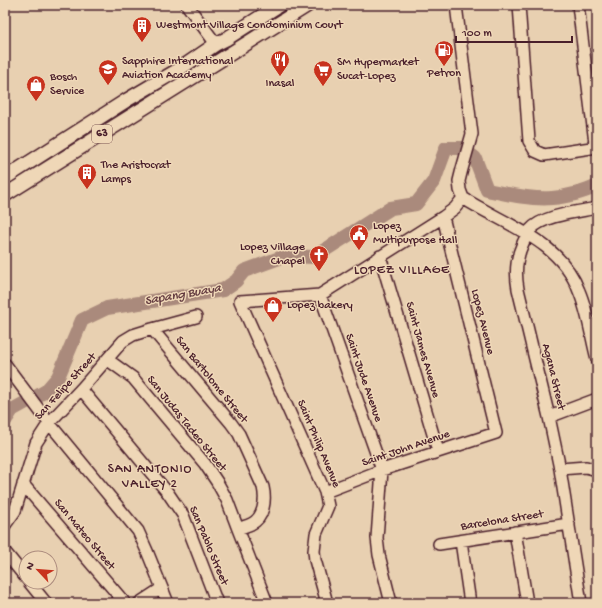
<svg xmlns="http://www.w3.org/2000/svg" width="602" height="608" font-family="'Gochi Hand',sans-serif">
<style>
.lines{fill:none;stroke-linecap:round;stroke-linejoin:round}
.river{stroke:#aa8a7c;stroke-width:14}
.minor-casing{stroke:#4a1f2b;stroke-width:14}
.major-casing{stroke:#4a1f2b;stroke-width:16}
.minor{stroke:#efd7b7;stroke-width:11}
.major{stroke:#efd7b7;stroke-width:13}
.labels{text-anchor:middle;dominant-baseline:central;stroke-width:3;stroke-linejoin:round;paint-order:stroke}
.shield{fill:#efd7b7;stroke:#7c5655;stroke-width:1}
.shield-label{font-size:11px;font-weight:bold;fill:#4a1f2b}
.poi-label{font-size:12px;fill:#4a1f2b;stroke:#efd7b7;text-anchor:start}
.street-label{font-size:12px;fill:#4a1f2b;stroke:#efd7b7}
.neighbourhood-label{font-size:13px;letter-spacing:1px;fill:#4a1f2b;stroke:#efd7b7}
.water-label{font-size:13px;font-style:italic;fill:#623a3f;stroke:#efd7b7}
</style>
<rect width="100%" height="100%" fill="#e8d0b1"/>
<filter id="ink" filterUnits="userSpaceOnUse"><feTurbulence type="fractalNoise" baseFrequency=".025" numOctaves="2"/><feDisplacementMap in="SourceGraphic" scale="8" xChannelSelector="R" yChannelSelector="G"/><feConvolveMatrix kernelMatrix="1 2 1 2 8 2 1 2 1" color-interpolation-filters="sRGB"/></filter>
<g filter="url(#ink)">
<g class="lines">
<path class="river" d="M5 421 12 410 46 391 58 377 82 320 107 308 223 290 236 281 244 271 285 256 314 257 391 208 416 204 434 181 446 148H462L475 158 487 190C506 194 533 200 552 198 566 197 585 192 597 186"/>
<g class="minor-casing">
<path id="minor" d="M187 5 216 44
M456 5 472 134 462 169 459 181 460 190 463 198C505 225 560 240 579 291 588 312 591 336 597 359
M519 5 529 141 535 151 544 155 591 148 595 143 578 5
M380 256 438 451
M320 295 382 470 377 538 379 555 391 603
M152 329 231 423 239 434 263 487C266 500 264 518 251 524 247 526 242 527 238 529
M108 360 133 378 205 464 217 482 227 500 238 529 267 603
M5 364 49 423 138 531 147 551 168 603
M81 389 168 493 183 515 217 603
M549 417 597 399
M560 469 586 467 597 470
M23 484 125 603
M325 492 382 470 496 433 443 217
M5 525 15 511 36 443 49 423 81 389 123 341 133 335 152 329 196 317
M515 532 527 603
M461 541 470 603
M439 544 569 524
M5 552 26 578
M29 582 46 603
M139 603 162 588
M327 603 315 560 314 551 316 534 328 506 325 492 240 301 320 295 443 217 455 208 463 198
M581 603 560 469 549 417 518 289C515 273 516 258 523 243 525 239 527 234 530 230 543 215 578 212 597 208"/>
</g>
<g class="major-casing">
<path id="major" d="M5 178 127 100 178 70 216 44 226 39 279 5
M5 195 308 5"/>
</g>
<use href="#minor" class="minor"/>
<use href="#major" class="major"/>
</g>
</g>
<defs>
<g id="building-pin" transform="scale(1)"><path d="M0 17L-7.5 6A9.5 9.5 0 1 1 7.5 6Z" fill="#c8321e" stroke="#efd7b7"/><path d="M-4-6H4V6H1V3H-1V6H-4ZM-2.5-4.3h1.7v1.8h-1.7ZM.8-4.3h1.7v1.8H.8ZM-2.5-1h1.7V.8h-1.7ZM.8-1h1.7V.8H.8Z" fill="#fff"/></g>
<g id="fuel-pin" transform="scale(1)"><path d="M0 17L-7.5 6A9.5 9.5 0 1 1 7.5 6Z" fill="#c8321e" stroke="#efd7b7"/><path d="M-5.5-6h7V0h2V4h1.3V-2.5L3-4.5l.8-.8L6-3V5H2.5V1h-1V6h-7ZM-4.2-4.7v3.2H.2V-4.7Z" fill="#fff"/></g>
<g id="restaurant-pin" transform="scale(1)"><path d="M0 17L-7.5 6A9.5 9.5 0 1 1 7.5 6Z" fill="#c8321e" stroke="#efd7b7"/><path d="M-5-6h1v4h1v-4h1v4h1v-4h1v5L-1.5 .5V6h-2V.5L-5-1ZM5-6V6H3V1.5H1.5Q1.5-4 5-6Z" fill="#fff"/></g>
<g id="school-pin" transform="scale(1)"><path d="M0 17L-7.5 6A9.5 9.5 0 1 1 7.5 6Z" fill="#c8321e" stroke="#efd7b7"/><path d="M0-5L7-2L0 1L-7-2ZM-4 1L0 2.5L4 1V4Q0 6-4 4Z" fill="#fff"/></g>
<g id="supermarket-pin" transform="scale(1)"><path d="M0 17L-7.5 6A9.5 9.5 0 1 1 7.5 6Z" fill="#c8321e" stroke="#efd7b7"/><path d="M-6-5.5h2.5l.6 2H6L4.5 2H-2.5L-4.4-4H-6ZM-1.5 3.2a1.3 1.3 0 1 0 .1 0ZM3 3.2a1.3 1.3 0 1 0 .1 0Z" fill="#fff"/></g>
<g id="shop-pin" transform="scale(1)"><path d="M0 17L-7.5 6A9.5 9.5 0 1 1 7.5 6Z" fill="#c8321e" stroke="#efd7b7"/><path d="M-5-2.5h2.3a2.7 3.5 0 0 1 5.4 0H5L5.5 6h-11ZM-1.5-2.5h3a1.5 2.3 0 0 0-3 0Z" fill="#fff"/></g>
<g id="civic-pin" transform="scale(1)"><path d="M0 17L-7.5 6A9.5 9.5 0 1 1 7.5 6Z" fill="#c8321e" stroke="#efd7b7"/><path d="M-.6-6.5H3V-4.5H.6V-3L4-1V1h2V6H-6V1h2V-1L-.6-3ZM-1.2 2.5V6h2.4V2.5Z" fill="#fff"/></g>
<g id="church-pin" transform="scale(1)"><path d="M0 17L-7.5 6A9.5 9.5 0 1 1 7.5 6Z" fill="#c8321e" stroke="#efd7b7"/><path d="M-1.2-6h2.4v3.5h3.3v2.4h-3.3V6h-2.4V-.1h-3.3v-2.4h3.3Z" fill="#fff"/></g>
</defs>
<g fill-rule="evenodd">
<use href="#building-pin" x="142" y="26"/>
<use href="#fuel-pin" x="444" y="50"/>
<use href="#restaurant-pin" x="280" y="60"/>
<use href="#school-pin" x="108" y="69"/>
<use href="#supermarket-pin" x="323" y="70"/>
<use href="#shop-pin" x="36" y="85"/>
<use href="#building-pin" x="87" y="173"/>
<use href="#civic-pin" x="359" y="234"/>
<use href="#church-pin" x="319" y="255"/>
<use href="#shop-pin" x="273" y="306"/>
</g>
<g class="labels">
<rect class="shield" x="92" y="125" width="20" height="18" rx="3"/>
<g class="shield-label">
<text x="102" y="134">63</text>
</g>
<g class="poi-label">
<text x="156" y="26">Westmont Village Condominium Court</text>
<text x="122" y="62">Sapphire International<tspan x="122" dy="14">Aviation Academy</tspan></text>
<text x="337" y="63">SM Hypermarket<tspan x="337" dy="14">Sucat-Lopez</tspan></text>
<text x="444" y="74" text-anchor="middle">Petron</text>
<text x="50" y="78">Bosch<tspan x="50" dy="14">Service</tspan></text>
<text x="280" y="84" text-anchor="middle">Inasal</text>
<text x="101" y="166">The Aristocrat<tspan x="101" dy="14">Lamps</tspan></text>
<text x="373" y="227">Lopez<tspan x="373" dy="14">Multipurpose Hall</tspan></text>
<text x="305" y="248" text-anchor="end">Lopez Village<tspan x="305" dy="14">Chapel</tspan></text>
<text x="287" y="306">Lopez bakery</text>
</g>
<g class="street-label">
<text transform="translate(482 322) rotate(76)">Lopez Avenue</text>
<text transform="translate(422 350) rotate(74)">Saint James Avenue</text>
<text transform="translate(553 377) rotate(76)">Agana Street</text>
<text transform="translate(363 378) rotate(71)">Saint Jude Avenue</text>
<text transform="translate(211 380) rotate(51)">San Bartolome Street</text>
<text transform="translate(66 387) rotate(-48)">San Felipe Street</text>
<text transform="translate(186 424) rotate(51)">San Judas Tadeo Street</text>
<text transform="translate(318 444) rotate(67)">Saint Philip Avenue</text>
<text transform="translate(406 449) rotate(-19)">Saint John Avenue</text>
<text transform="translate(502 521) rotate(-9)">Barcelona Street</text>
<text transform="translate(84 535) rotate(50)">San Mateo Street</text>
<text transform="translate(208 546) rotate(67)">San Pablo Street</text>
</g>
<g class="neighbourhood-label">
<text x="402" y="270">LOPEZ VILLAGE</text>
<text x="150" y="469">SAN ANTONIO<tspan x="150" dy="15">VALLEY 2</tspan></text>
</g>
<g class="water-label">
<text transform="translate(183 295) rotate(-10)">Sapang Buaya</text>
</g>
</g>
<rect width="602" height="608" fill="none" stroke="#efd7b7" stroke-width="20"/>
<rect x="10" y="10" width="582" height="588" fill="none" stroke="#4a1f2b" stroke-width="1.5" filter="url(#ink)"/>
<g transform="translate(38 570) rotate(296)"><circle r="19" fill="#efd7b7" stroke="#ad8d7f"/>
<path d="M0-3L7 15L0 10L-7 15Z" fill="#c8321e"/>
<text y="-6" font-size="11" font-weight="bold" text-anchor="middle" fill="#4a1f2b">N</text>
</g>
<path d="M456 36v6h116v-6" fill="none" stroke="#4a1f2b" stroke-width="2"/>
<text x="462" y="36" font-size="12" fill="#4a1f2b" stroke="#efd7b7" stroke-width="3" paint-order="stroke">100 m</text>
</svg>
